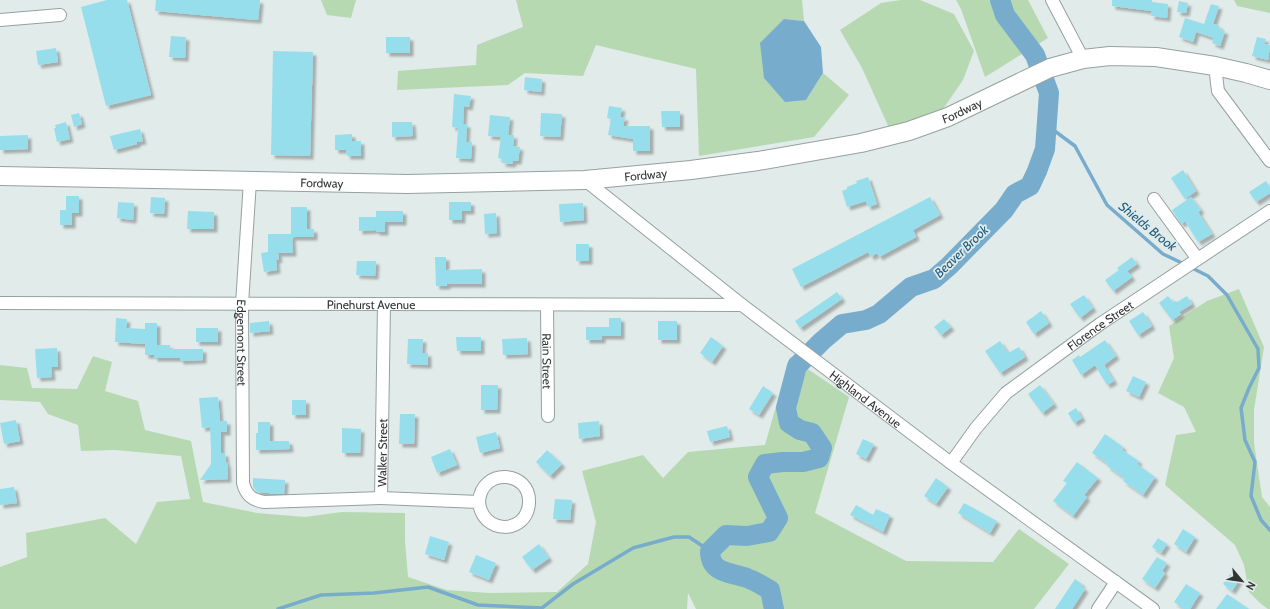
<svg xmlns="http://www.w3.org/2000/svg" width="1270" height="609" font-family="Cabin,sans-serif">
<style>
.green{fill:#b7d9b2}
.water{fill:#78accd}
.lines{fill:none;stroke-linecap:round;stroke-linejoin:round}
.stream{stroke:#78accd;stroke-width:3.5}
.river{stroke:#78accd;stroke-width:20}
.building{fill:#97deed;filter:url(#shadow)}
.street-casing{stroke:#96a19f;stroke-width:14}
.secondary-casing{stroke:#96a19f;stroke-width:20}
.street{stroke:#fff;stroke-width:12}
.secondary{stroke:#fff;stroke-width:18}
.labels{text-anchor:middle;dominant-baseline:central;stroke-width:3.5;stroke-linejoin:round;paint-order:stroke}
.street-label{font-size:12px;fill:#313635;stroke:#e0ebea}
.water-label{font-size:13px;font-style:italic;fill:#1f5d7f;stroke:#e0ebea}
</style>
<defs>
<filter id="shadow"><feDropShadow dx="3.5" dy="3.5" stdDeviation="1" flood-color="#0004"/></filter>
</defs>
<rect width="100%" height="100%" fill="#e0ebea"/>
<path class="green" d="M321 0H356L351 18 327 15Z
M516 0H802L804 21 784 19 806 100 823 73 849 95 814 137 699 156 696 69 596 45 583 76 525 73 508 85 397 90 398 71 476 65 477 45 523 27Z
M901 0H920L954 14 974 51 963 80 941 112 890 130 862 68 840 30 881 3Z
M956 0H1028L1048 38 985 77 961 9Z
M1234 0H1270V13L1237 6Z
M1239 289 1264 347 1254 410V443L1262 497 1270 507V609H1268L1260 603 1249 592 1244 565 1235 545 1165 485 1176 435 1196 432 1184 407 1158 393 1174 358 1169 326 1207 301Z
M93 356 112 362 105 391 138 401 145 430 191 441 203 502 257 513 305 517 342 512 405 513V541L408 577 447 590 489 593 557 592 588 564 596 522 582 471 643 455 663 478 688 452 765 445 790 357 849 397 815 513 906 561 993 562 1019 529 1069 564 1034 609H696L688 593 687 609H0V567L27 557 26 533 105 518 136 544 157 502 190 499 181 456 115 450 81 451 78 425 48 414 40 402 0 400V365L27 368 32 388 77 389Z"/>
<path class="water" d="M784 19 804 21 821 47 823 73 806 100 785 102 764 78 760 43Z"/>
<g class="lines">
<path class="stream" d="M1048 126 1075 146 1107 205 1163 254 1184 264
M1190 267 1208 276 1227 295 1258 349 1259 368 1249 388 1241 408 1245 440 1255 462 1251 496 1261 520 1270 530
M278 609 321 595 374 593 428 587 478 605 542 608 573 584 633 548 674 537H689L710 551"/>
<path class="river" d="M774 609 770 590C763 586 755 581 747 578 731 572 710 574 710 551L726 535 747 536 769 532 778 518 758 477 765 464 783 462H803L819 458 822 448 812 433 800 430 789 423 786 408 797 366 822 341 842 324 866 320 879 314 911 287 934 279 949 266 1004 210 1015 194 1030 186 1037 171 1045 149 1049 93 1035 55 1005 15 1000 0"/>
</g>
<path class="building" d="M107 0H127L151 95 106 106 81 7Z
M156 0H260L258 20 155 11Z
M1112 0H1152V2L1168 4 1167 18 1151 16 1152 11 1112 6Z
M1179 1 1188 3 1186 13 1177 12Z
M1211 4 1219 6 1213 24 1220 26 1219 29 1225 31 1220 46 1212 43 1214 38 1196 32 1193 42 1179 37 1185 18 1204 24Z
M171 36 186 37 185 58 169 57Z
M386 37H410V53H386Z
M1257 37 1266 39 1264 44 1270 45 1268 60 1252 56Z
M56 48 58 62 38 65 36 51Z
M273 51 313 52 310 156 271 155Z
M525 77 542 79 541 92 524 90Z
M454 94 471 96 469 107 464 106 463 124H467L466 142H472L471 159 456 158 458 128 452 127Z
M609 106 622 108 620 117H625L623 126H650V151H633V139L608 135 611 119 607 118Z
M661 111H680V127H662Z
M79 113 82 124 74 127 71 115Z
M541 113 562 114 560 137 540 136Z
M490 115 510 117 508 135H514L513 146 520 147 518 161H513L512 164 502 163 503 159 498 158 501 137 488 136Z
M66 122 70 139 57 142 54 128H56L55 125Z
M392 122H412L413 136 392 137Z
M140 129 143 141 137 142V144L114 150 110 136Z
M352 134V141H361V156H347L346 150H335V135Z
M28 135V149L0 150V136Z
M1183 170 1196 191 1185 199 1171 178Z
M868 177 877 204 868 207 866 201 847 207 842 191 847 189V187L857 183 856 181Z
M1266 181 1270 187V193L1256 202 1249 192Z
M66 196H79V213H72V225H60V210H66Z
M151 197 165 198 164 214 150 213Z
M930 197 940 215 913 230 916 237 879 257 877 253 871 257 868 252 801 287 792 269Z
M1191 197 1201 210 1198 212 1212 234 1198 242 1185 221 1181 224 1172 210Z
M118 202 134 203 133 220 117 218Z
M449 202H471V211H462V220H449Z
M583 203 584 220 560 222 559 204Z
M291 207H307V229H314V237H292L293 253H278L279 259 276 260 277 270 264 272 261 253 268 252V234H291Z
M188 211 214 212V229H187Z
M376 211H403V222H385V232H376V230L359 231V217H376Z
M496 213 497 233 485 234 484 214Z
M576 244H589V261H576Z
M435 257H446V270L482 269V284H447V286H436Z
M1132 257 1137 264 1127 271 1132 277 1113 291 1105 280 1119 270 1117 268Z
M357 261H376L375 276 356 275Z
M837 292 842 299 800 328 795 321Z
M1084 295 1093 308 1080 318 1070 304Z
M1168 296 1173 302 1176 301 1177 302 1187 296 1192 304 1179 312 1181 314 1172 320 1159 303Z
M1041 311 1049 323 1034 334 1026 322Z
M1143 312 1152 326 1138 335 1129 321Z
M116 318 127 319 126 328 145 329V323H157V345H170V349H203V360L180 361V358H154V355H145V344L115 342Z
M609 318H621V336H602V340H586V327H609Z
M944 319 951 327 941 335 934 327Z
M269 321 270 331 250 333V323Z
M658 321H677V340H658Z
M196 328H218V342H196Z
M456 337H481V351H457Z
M711 337 723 346 712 362 700 353Z
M527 338 528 354 503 355 502 339Z
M408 339H423L422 353H428V365L407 364Z
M1105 340 1116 356 1104 365 1114 381 1107 385 1095 365 1081 375 1072 360 1079 355 1080 357Z
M1000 341 1008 353 1019 347 1025 357 1000 373 985 351Z
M57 348 58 367H51L52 377 37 378 35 349Z
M1133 376 1146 382 1139 397 1126 391Z
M481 385H498L497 410H481Z
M1040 385 1054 404 1042 413 1028 394Z
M763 386 773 393 759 415 749 409Z
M218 397 220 421H227V432H221V453H225L226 463 227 462 228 479 200 480 211 464V449L210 427 202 428 199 398Z
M292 400H306V415H292Z
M1076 408 1082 418 1074 423 1068 413Z
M400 414H415L414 444H399Z
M16 420 20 441 4 444 0 423Z
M599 421 600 436 579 439 578 423Z
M258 422H270V441H289L290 449 256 450V433H258Z
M727 426 730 437 710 442 707 431Z
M342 428 361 429 360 453H342Z
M496 432 500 448 480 453 476 437Z
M1105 434 1123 447 1122 450 1139 461 1137 464 1155 477 1143 495 1123 481 1125 479 1107 466 1108 464 1092 453Z
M863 439 874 444 866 459 856 454Z
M450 449 457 465 437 473 431 457Z
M547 450 562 464 550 476 536 462Z
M1077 462 1098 478 1084 495 1087 497 1073 516 1053 501 1067 483 1063 481Z
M253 478 285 480 284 494H269V493L257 492 253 487Z
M936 478 948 487 936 504 924 496Z
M14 487 17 503 0 505V489Z
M555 499 572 500 570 520 553 519Z
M964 503 997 521 990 533 958 513Z
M856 505 873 515 876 509 890 515 883 532 850 515Z
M1183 529 1195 537 1186 552 1174 544Z
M430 536 449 542 444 560 425 554Z
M1158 538 1167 544 1161 553 1152 547Z
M539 544 549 558 532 570 522 557Z
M476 555 496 563 489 580 469 572Z
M1157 557 1167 563 1162 571 1165 573 1155 588 1142 579Z
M1230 574 1239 580 1232 591 1223 584Z
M1075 579 1082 584 1081 586 1085 589 1072 609H1055Z
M1186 584 1200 593 1190 609H1184L1174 602Z
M1227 594 1249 609H1216Z"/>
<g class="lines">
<g class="street-casing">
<g id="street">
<path d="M1052 0 1083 59"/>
<path d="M0 20 60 15"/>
<path d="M1215 66 1218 91 1270 161"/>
<path id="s1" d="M585 180 742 305 951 463 1153 609"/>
<path id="s2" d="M250 181 242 304 243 483C246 495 252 500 264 502L381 498 384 304"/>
<path d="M1154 199 1197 258"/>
<path id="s3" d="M0 303 742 305"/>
<path id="s4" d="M547 305 548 416"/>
<path id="s5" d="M951 463 976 428 1006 393 1100 324 1270 211"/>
<path d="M381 498 479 502C482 535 527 535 529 503 531 470 481 467 479 502"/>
<path d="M1098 609 1116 582"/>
</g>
</g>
<g class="secondary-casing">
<g id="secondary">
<path id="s6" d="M0 176 407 184 585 180 691 170 758 161 861 143 909 131 948 117 1050 68 1083 59 1110 56 1156 57 1215 66 1246 73 1270 80"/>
</g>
</g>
<use href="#street" class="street"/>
<use href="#secondary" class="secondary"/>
</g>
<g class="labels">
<g class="street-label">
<text stroke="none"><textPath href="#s6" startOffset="970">Fordway</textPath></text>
<text stroke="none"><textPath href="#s6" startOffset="646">Fordway</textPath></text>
<text stroke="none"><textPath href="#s6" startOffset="322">Fordway</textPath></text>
<text stroke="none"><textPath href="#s3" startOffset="371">Pinehurst Avenue</textPath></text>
<text stroke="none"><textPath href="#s5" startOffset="205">Florence Street</textPath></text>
<text stroke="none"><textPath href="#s2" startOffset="162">Edgemont Street</textPath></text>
<text stroke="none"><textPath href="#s4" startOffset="56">Rain Street</textPath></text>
<text stroke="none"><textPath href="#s1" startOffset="356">Highland Avenue</textPath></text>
<text stroke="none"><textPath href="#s2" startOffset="495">Walker Street</textPath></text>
</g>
<g class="water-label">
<text transform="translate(1148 226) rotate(39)">Shields Brook</text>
<text transform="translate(961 251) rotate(-44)">Beaver Brook</text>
</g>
</g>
<g transform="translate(1242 581) rotate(119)" stroke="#e0ebea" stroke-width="3" paint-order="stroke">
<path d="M0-3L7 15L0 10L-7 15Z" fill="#313635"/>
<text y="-6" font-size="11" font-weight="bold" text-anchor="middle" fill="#313635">N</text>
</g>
</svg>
